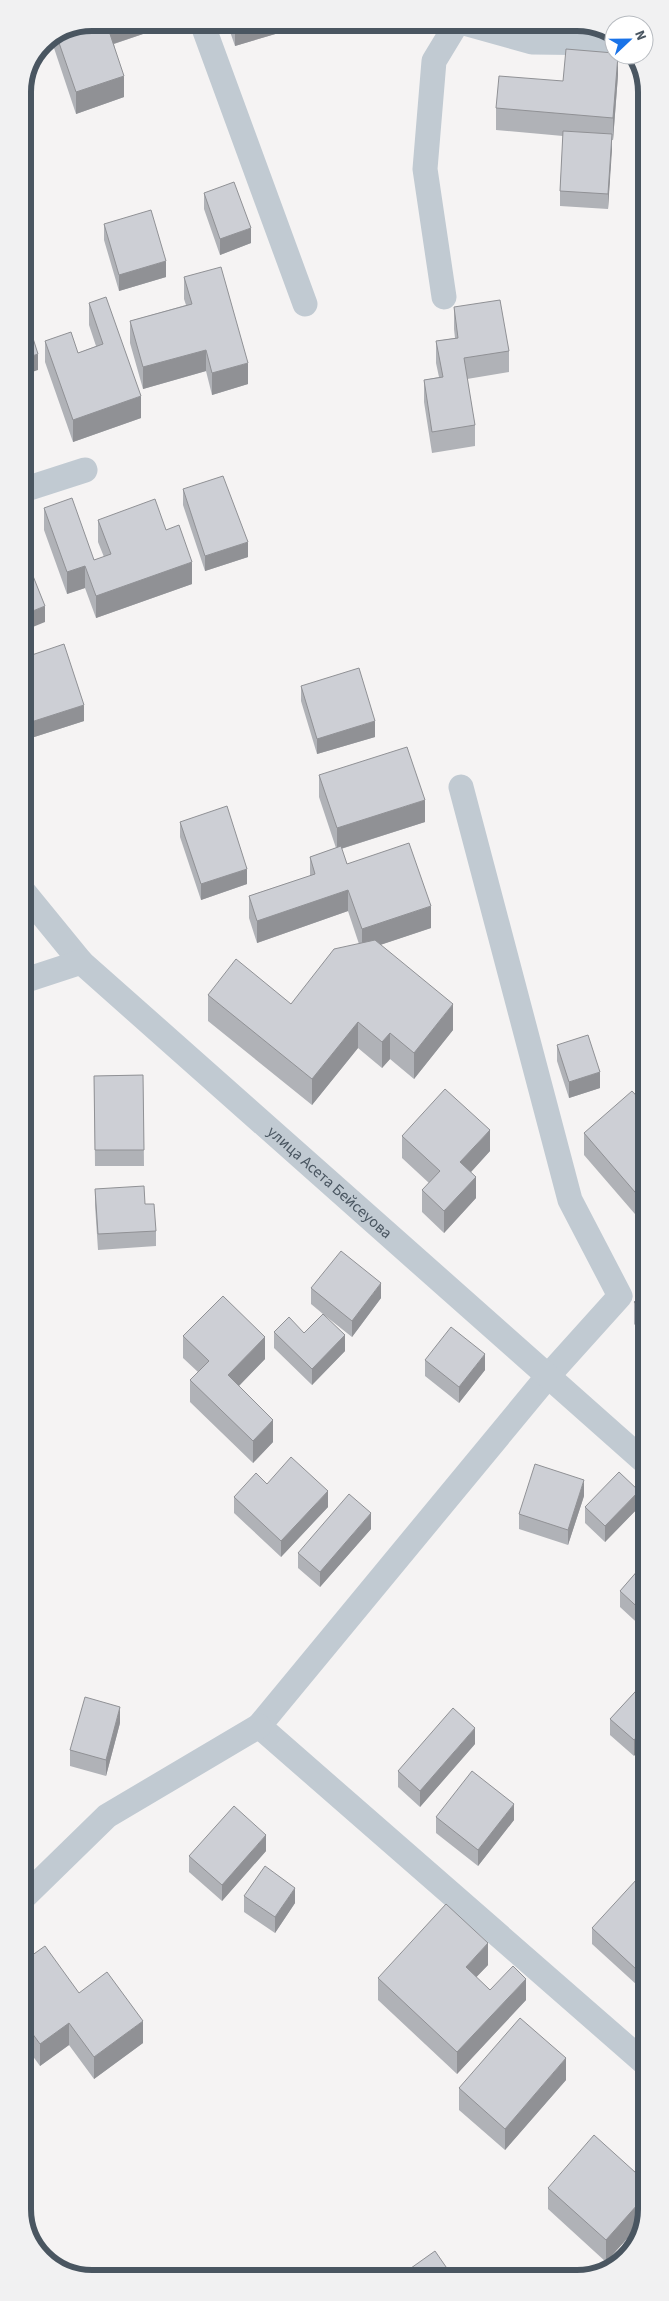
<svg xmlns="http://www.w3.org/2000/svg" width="669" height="2301" font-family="'Source Sans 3',sans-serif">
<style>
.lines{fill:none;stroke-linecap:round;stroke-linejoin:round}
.street{stroke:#c1cad2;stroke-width:25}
.wall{fill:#b0b2b7}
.shaded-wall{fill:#909195}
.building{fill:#cdcfd5;stroke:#909195}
.labels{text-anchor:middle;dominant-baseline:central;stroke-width:5;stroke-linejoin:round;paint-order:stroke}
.street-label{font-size:16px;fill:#4a5661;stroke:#fff}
.rim{fill:none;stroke:#4a5661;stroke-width:6}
</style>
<rect width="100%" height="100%" fill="#f5f3f3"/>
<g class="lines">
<g class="street">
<path d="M202 23 305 304"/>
<path d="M464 23 532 42 614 43"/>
<path d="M444 297 425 169 434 61 457 23"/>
<path d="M23 490 85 470"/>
<path d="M461 787 570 1200 620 1296 548 1376 259 1726 646 2064"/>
<path id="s1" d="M23 891 81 962 646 1463"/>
<path d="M23 981 81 962"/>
<path d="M24 1897 107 1816 259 1726"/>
</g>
</g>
<path class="wall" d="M92 22 143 23V34L114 44 124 97 76 114 51 39Z
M227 23H289V30L235 46Z
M618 75 613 140H612L608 209 560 206V191L563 136 496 130V108L563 81Z
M204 193 251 243 220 255 204 209Z
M104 224 166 277 119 291 104 240Z
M184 277 248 384 212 395 206 371 143 389 130 343V321L186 305 184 299Z
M89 303 141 418 73 442 45 362V341L78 353 96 346 89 325Z
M454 307 509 351V372L467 379 475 425V446L432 453 424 402V380L439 377 436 363V341L455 338 454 329Z
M183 489 248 557 205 571 183 505Z
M44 508 94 560 104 557 98 542V520L166 530 192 584 96 618 85 588 67 594 44 530Z
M23 658 84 721 28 739 23 724Z
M301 686 375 737 317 754 301 701Z
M319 775 425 822 341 849 347 864 431 928 380 945 453 1030 414 1079 390 1059 382 1068 358 1048 312 1105 208 1021V995L291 1004 359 944 348 911 257 943 249 918V896L310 876V857L336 848 319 797Z
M180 822 247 884 201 900 180 837Z
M557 1045 600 1088 569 1098 557 1061Z
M143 1075 144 1166H95L94 1076Z
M646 1106V1217L641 1221 584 1155V1133Z
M402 1136 490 1151 471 1172 476 1198 444 1233 422 1212V1190L429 1183 402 1158Z
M95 1189 145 1204 156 1231V1246L98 1250 95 1205Z
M311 1288 381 1298 352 1337 323 1314 345 1351 312 1385 274 1348V1332L304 1333 323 1314 311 1304Z
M646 1291V1337L634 1324V1302Z
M183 1336 265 1359 239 1386 273 1442 253 1463 190 1402V1380L198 1372 183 1358Z
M425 1360 485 1370 459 1403 425 1376Z
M267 1484 328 1507 281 1557 234 1513V1497Z
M584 1496 568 1545 519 1529V1514Z
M585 1507H639L605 1542 585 1523Z
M371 1529 320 1587 298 1568V1553Z
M646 1561V1631L620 1607V1591Z
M646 1680 634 1756 610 1735V1719Z
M120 1723 106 1776 70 1766V1750Z
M475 1744 420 1807 398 1787V1771Z
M436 1817 514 1820 478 1866 436 1833Z
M266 1851 222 1901 189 1872V1856Z
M646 1888 637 1985 592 1944V1928Z
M244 1896 295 1903 275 1933 244 1912Z
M24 1961 79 1993 143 2043 94 2079 69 2045 40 2066 24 2044Z
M488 1965 476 1977 490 1990 526 2000 457 2074 378 2000V1978Z
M566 2080 505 2150 459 2110V2088Z
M548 2188 646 2209 642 2222 606 2262 548 2209Z"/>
<path class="shaded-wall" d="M113 23H143V34L107 46V25Z
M260 23H289V30L235 46V31Z
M618 55V75L613 140V118Z
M124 76V97L76 114V92Z
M31 99V115L23 118V102Z
M612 134V150L608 209V194Z
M251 228V243L220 255V239Z
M166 261V277L119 291V275Z
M206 350V371L143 389V367Z
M38 354V370L23 375V359Z
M248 363V384L212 395V373Z
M141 396V418L73 442V420Z
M26 440V462L23 463V441Z
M248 542V557L205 571V556Z
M192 562V584L96 618V596Z
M85 566V588L67 594V572Z
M45 606V622L23 631V615Z
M84 705V721L28 739V723Z
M375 721V737L317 754V739Z
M425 800V822L337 850V828Z
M247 869V884L201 900V884Z
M348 890V911L257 943V921Z
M431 906V928L362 951V929Z
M453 1004V1030L414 1079V1053Z
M358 1022V1048L312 1105V1079Z
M390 1033V1059L382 1068V1042Z
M600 1072V1088L569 1098V1082Z
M490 1130V1151L460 1184V1162Z
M476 1177V1198L444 1233V1211Z
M646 1195V1217L641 1221V1199Z
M381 1283V1298L352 1337V1321Z
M345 1335V1351L312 1385V1369Z
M265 1337V1359L228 1397V1375Z
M485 1354V1370L459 1403V1387Z
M273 1420V1442L253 1463V1441Z
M584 1480V1496L568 1545V1530Z
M328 1491V1507L281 1557V1541Z
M639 1491V1507L605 1542V1526Z
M371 1513V1529L320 1587V1572Z
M120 1707V1723L106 1776V1760Z
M646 1726V1742L634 1756V1740Z
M475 1728V1744L420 1807V1791Z
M514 1804V1820L478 1866V1850Z
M266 1835V1851L222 1901V1885Z
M295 1888V1903L275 1933V1917Z
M488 1943V1965L466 1988V1967Z
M646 1960V1975L637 1985V1970Z
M526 1979V2000L457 2074V2052Z
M143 2021V2043L94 2079V2057Z
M69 2023V2045L40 2066V2044Z
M566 2058V2080L505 2150V2129Z
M646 2195V2209L642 2222 606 2262V2240Z"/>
<path class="building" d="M92 22 113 23 107 25 124 76 76 92 57 37Z
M232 23H260L235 31Z
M566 49 614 53V55H618L613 118 496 108 499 76 563 81Z
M26 84 31 99 23 102 22 92Z
M563 131 612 134 608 194 560 191Z
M234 182 251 228 220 239 204 193Z
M151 210 166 261 119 275 104 224Z
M221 267 248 363 212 373 206 350 143 367 130 321 192 304 184 277Z
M106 297 141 396 73 420 45 341 71 332 78 353 103 344 89 303Z
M500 300 509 351 464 358 475 425 432 432 424 380 443 377 436 341 458 338 454 307Z
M23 307 38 354 23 359Z
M23 423 26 440 23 441Z
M223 476 248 542 205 556 183 489Z
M72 498 94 560 111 554 98 520 155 499 166 530 179 525 192 562 96 596 85 566 67 572 44 508Z
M23 551 45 606 23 615Z
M64 644 84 705 28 723 23 709V658Z
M359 668 375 721 317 739 301 686Z
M407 747 425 800 337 828 319 775Z
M227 806 247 869 201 884 180 822Z
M409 843 431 906 362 929 348 890 257 921 249 896 315 874 310 857 341 846 347 864Z
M375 940 453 1004 414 1053 390 1033 382 1042 358 1022 312 1079 208 995 236 959 291 1004 334 949Z
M588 1035 600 1072 569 1082 557 1045Z
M143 1075 144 1150H95L94 1076Z
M445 1089 490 1130 460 1162 476 1177 444 1211 422 1190 440 1171 402 1136Z
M632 1091 646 1106V1195L641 1199 584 1133Z
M144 1186 145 1204H154L156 1231 98 1234 95 1189Z
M341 1251 381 1283 352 1321 311 1288Z
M646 1291V1315L634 1302Z
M223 1296 265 1337 228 1375 273 1420 253 1441 190 1380 209 1361 183 1336Z
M323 1314 345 1335 312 1369 274 1332 289 1317 304 1333Z
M451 1327 485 1354 459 1387 425 1360Z
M291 1457 328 1491 281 1541 234 1497 256 1473 267 1484Z
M535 1464 584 1480 568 1530 519 1514Z
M619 1472 639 1491 605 1526 585 1507Z
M349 1494 371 1513 320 1572 298 1553Z
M646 1561V1615L620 1591Z
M646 1680V1726L634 1740 610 1719Z
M85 1697 120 1707 106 1760 70 1750Z
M453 1708 475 1728 420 1791 398 1771Z
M472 1771 514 1804 478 1850 436 1817Z
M234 1806 266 1835 222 1885 189 1856Z
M265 1866 295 1888 275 1917 244 1896Z
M637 1879 646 1888V1960L637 1970 592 1928Z
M446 1904 488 1943 466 1967 490 1990 513 1966 526 1979 457 2052 378 1978Z
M45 1946 79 1993 107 1972 143 2021 94 2057 69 2023 40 2044 24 2022V1961Z
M520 2018 566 2058 505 2129 459 2088Z
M594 2135 646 2182V2195L606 2240 548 2188Z
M435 2251 453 2277 397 2278Z"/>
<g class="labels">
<g class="street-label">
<text stroke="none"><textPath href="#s1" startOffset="424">улица Асета Бейсеуова</textPath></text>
</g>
</g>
<path d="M0 0H669V2301H0ZM92 31H577A61 61 0 0 1 638 92V2209A61 61 0 0 1 577 2270H92A61 61 0 0 1 31 2209V92A61 61 0 0 1 92 31Z" fill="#f1f1f2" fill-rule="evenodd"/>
<path class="rim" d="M92 31H577A61 61 0 0 1 638 92V2209A61 61 0 0 1 577 2270H92A61 61 0 0 1 31 2209V92A61 61 0 0 1 92 31Z"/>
<g transform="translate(629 40) rotate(68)"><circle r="24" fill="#ffffff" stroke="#b7bbc0"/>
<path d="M0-4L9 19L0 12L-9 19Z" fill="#1a73e8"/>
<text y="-8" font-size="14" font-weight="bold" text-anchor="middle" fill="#4a5661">N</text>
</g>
</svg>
